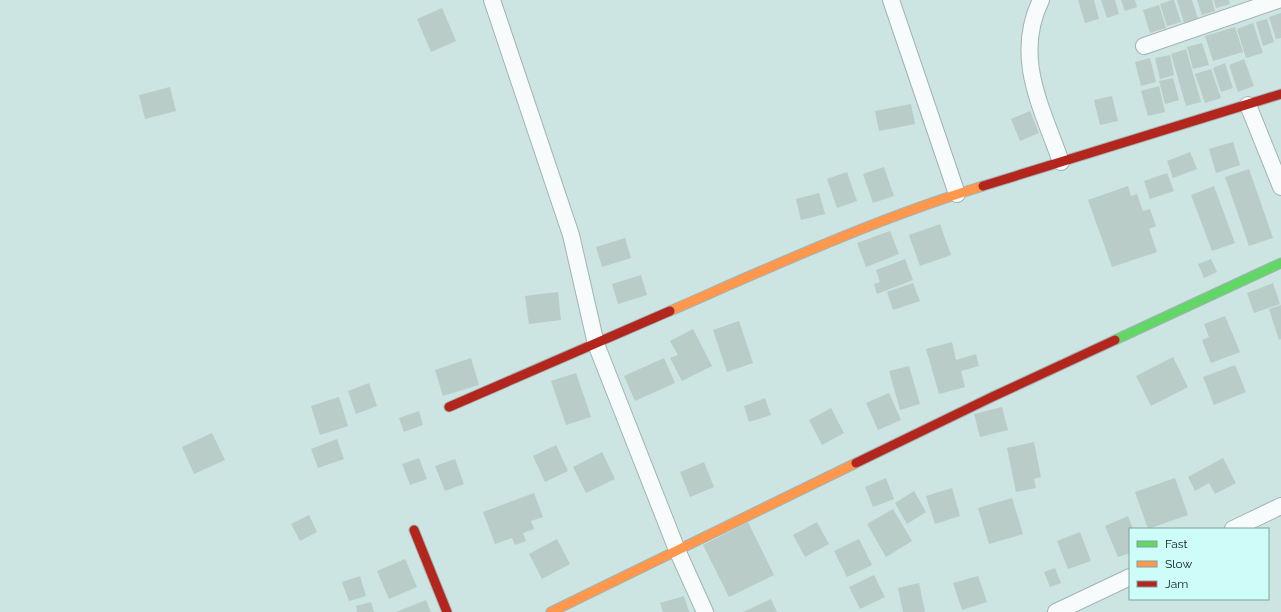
<svg xmlns="http://www.w3.org/2000/svg" width="1281" height="612" font-family="Raleway,sans-serif">
<style>
.building{fill:#b9ccc8}
.lines{fill:none;stroke-linecap:round;stroke-linejoin:round}
.street-casing{stroke:#a1b4b3;stroke-width:18}
.fast-casing{stroke:#a1b4b3;stroke-width:11}
.slow-casing{stroke:#a1b4b3;stroke-width:11}
.jam-casing{stroke:#a1b4b3;stroke-width:11}
.street{stroke:#f7fbfb;stroke-width:16}
.fast{stroke:#63d668;stroke-width:9}
.slow{stroke:#ff974d;stroke-width:9}
.jam{stroke:#b3261e;stroke-width:9}
</style>
<rect width="100%" height="100%" fill="#cce4e2"/>
<path class="building" d="M1078 0H1094L1099 19 1085 23Z
M1101 0H1115L1119 14 1107 18Z
M1121 0H1135L1137 7 1125 11Z
M1172 0H1174L1181 22 1167 26 1160 4Z
M1177 0H1192L1198 19 1184 23Z
M1197 0H1212L1215 11 1202 15Z
M1214 0H1229L1230 4 1216 8Z
M1159 5 1166 28 1150 33 1143 10Z
M442 8 456 41 431 52 417 19Z
M1281 13V38L1276 39 1269 17Z
M1267 19 1274 42 1263 46 1256 22Z
M1253 23 1263 53 1246 58 1237 29Z
M1235 27 1243 52 1213 61 1205 36Z
M1202 43 1209 65 1193 69 1187 47Z
M1186 49 1201 102 1186 106 1171 54Z
M1170 55 1174 75 1160 79 1155 58Z
M1150 58 1156 82 1141 86 1135 62Z
M1244 59 1254 86 1238 92 1229 65Z
M1225 63 1233 88 1221 92 1213 68Z
M1211 69 1221 98 1205 103 1195 74Z
M1173 78 1179 100 1165 104 1159 81Z
M1159 86 1165 112 1148 116 1141 91Z
M170 87 176 111 145 119 139 95Z
M1112 96 1118 121 1100 125 1094 100Z
M911 104 915 124 879 131 875 111Z
M1030 111 1039 133 1020 141 1011 119Z
M1233 142 1240 165 1216 173 1209 149Z
M1190 152 1197 169 1173 178 1167 161Z
M884 167 894 196 873 203 863 174Z
M1249 169 1273 238 1249 246 1225 177Z
M847 172 857 201 837 208 827 179Z
M1167 173 1174 191 1150 199 1144 181Z
M1128 186 1131 196 1137 194 1143 211 1150 209 1156 226 1149 229 1157 252 1112 267 1088 200Z
M1214 186 1235 243 1212 251 1191 195Z
M819 193 825 214 801 220 796 199Z
M940 224 951 255 920 266 909 235Z
M890 231 899 254 866 267 857 243Z
M625 238 631 258 602 267 596 247Z
M905 259 913 280 877 294 874 284 880 282 876 270Z
M1211 259 1217 272 1204 278 1198 264Z
M641 275 647 295 618 304 612 284Z
M913 283 920 301 893 310 887 292Z
M1273 283 1280 304 1254 313 1247 293Z
M558 292 561 320 529 324 525 296Z
M1281 305V339L1279 340 1269 309Z
M1225 316 1240 352 1211 363 1202 340 1209 337 1204 324Z
M739 321 753 363 727 372 713 330Z
M693 329 712 366 682 381 670 358 678 355 670 341Z
M952 342 956 360 976 354 979 366 961 371 965 387 939 394 926 349Z
M1173 357 1188 387 1151 406 1136 376Z
M471 358 479 385 443 396 435 370Z
M664 358 675 383 635 401 624 376Z
M1235 365 1246 392 1214 405 1203 377Z
M909 366 920 404 900 410 889 371Z
M576 373 591 417 566 425 551 381Z
M369 383 377 406 356 414 348 391Z
M889 393 901 420 878 430 866 403Z
M339 397 348 426 320 435 311 406Z
M765 398 771 415 749 422 744 406Z
M1002 407 1008 430 980 437 974 414Z
M831 408 844 433 822 445 809 420Z
M419 411 423 425 404 432 399 418Z
M212 433 225 460 194 474 182 447Z
M337 439 344 459 318 468 311 449Z
M1034 442 1041 477 1034 479 1036 488 1016 492 1007 448Z
M556 445 568 471 545 482 533 456Z
M602 452 615 479 586 493 573 467Z
M419 458 427 479 410 485 402 464Z
M1223 458 1236 483 1215 494 1209 483 1195 491 1188 477Z
M455 459 464 484 445 491 435 466Z
M704 462 714 487 690 497 680 472Z
M886 478 894 499 873 507 865 487Z
M1175 478 1188 515 1148 529 1135 492Z
M952 488 960 516 935 524 926 496Z
M914 491 926 512 907 524 895 503Z
M534 493 543 517 531 521 534 529 523 533 526 541 515 545 512 538 495 544 483 512Z
M1012 498 1023 534 989 544 978 508Z
M893 509 912 541 886 557 867 524Z
M309 515 317 532 300 541 291 524Z
M1128 516 1133 529H1130V553L1118 557 1105 526Z
M748 522 774 575 729 597 703 545Z
M817 522 829 544 805 557 793 535Z
M1080 532 1091 561 1068 569 1057 541Z
M557 539 570 564 542 579 529 554Z
M859 539 872 565 847 577 834 551Z
M405 559 417 587 389 599 377 571Z
M1055 568 1061 583 1050 587 1044 572Z
M874 575 885 597 860 609 849 587Z
M360 576 366 596 349 601 342 582Z
M978 576 987 602 962 610 953 583Z
M919 583 925 612H903L898 588Z
M684 596 689 612H663L660 603Z
M771 599 777 612H743Z
M426 600 431 612H396Z
M371 602 374 612H357L356 606Z"/>
<g class="lines">
<g class="street-casing">
<path id="street" d="M492 0 571 235 596 344 677 550 705 612
M891 0 957 194
M1041 0C1013 57 1042 108 1061 162
M1144 46 1278 0
M1248 105 1281 187
M1233 529 1281 506
M1056 612 1130 577"/>
</g>
<g class="fast-casing">
<path id="fast" d="M1115 340 1281 263"/>
</g>
<g class="slow-casing">
<path id="slow" d="M670 311C773 266 875 219 983 186
M551 612 856 463"/>
</g>
<g class="jam-casing">
<path id="jam" d="M983 186 1281 94
M449 407 670 311
M856 463 992 397 1115 340
M414 530 447 612"/>
</g>
<use href="#street" class="street"/>
<use href="#fast" class="fast"/>
<use href="#slow" class="slow"/>
<use href="#jam" class="jam"/>
</g>
<rect x="1129" y="528" width="140" height="72" fill="#cefcf9" stroke="#7fa29f"/>
<rect x="1137" y="541" width="20" height="6" fill="#63d668" stroke="#7fa29f"/>
<text x="1165" y="548" font-size="12" fill="#081a19">Fast</text>
<rect x="1137" y="561" width="20" height="6" fill="#ff974d" stroke="#7fa29f"/>
<text x="1165" y="568" font-size="12" fill="#081a19">Slow</text>
<rect x="1137" y="581" width="20" height="6" fill="#b3261e" stroke="#7fa29f"/>
<text x="1165" y="588" font-size="12" fill="#081a19">Jam</text>
</svg>
